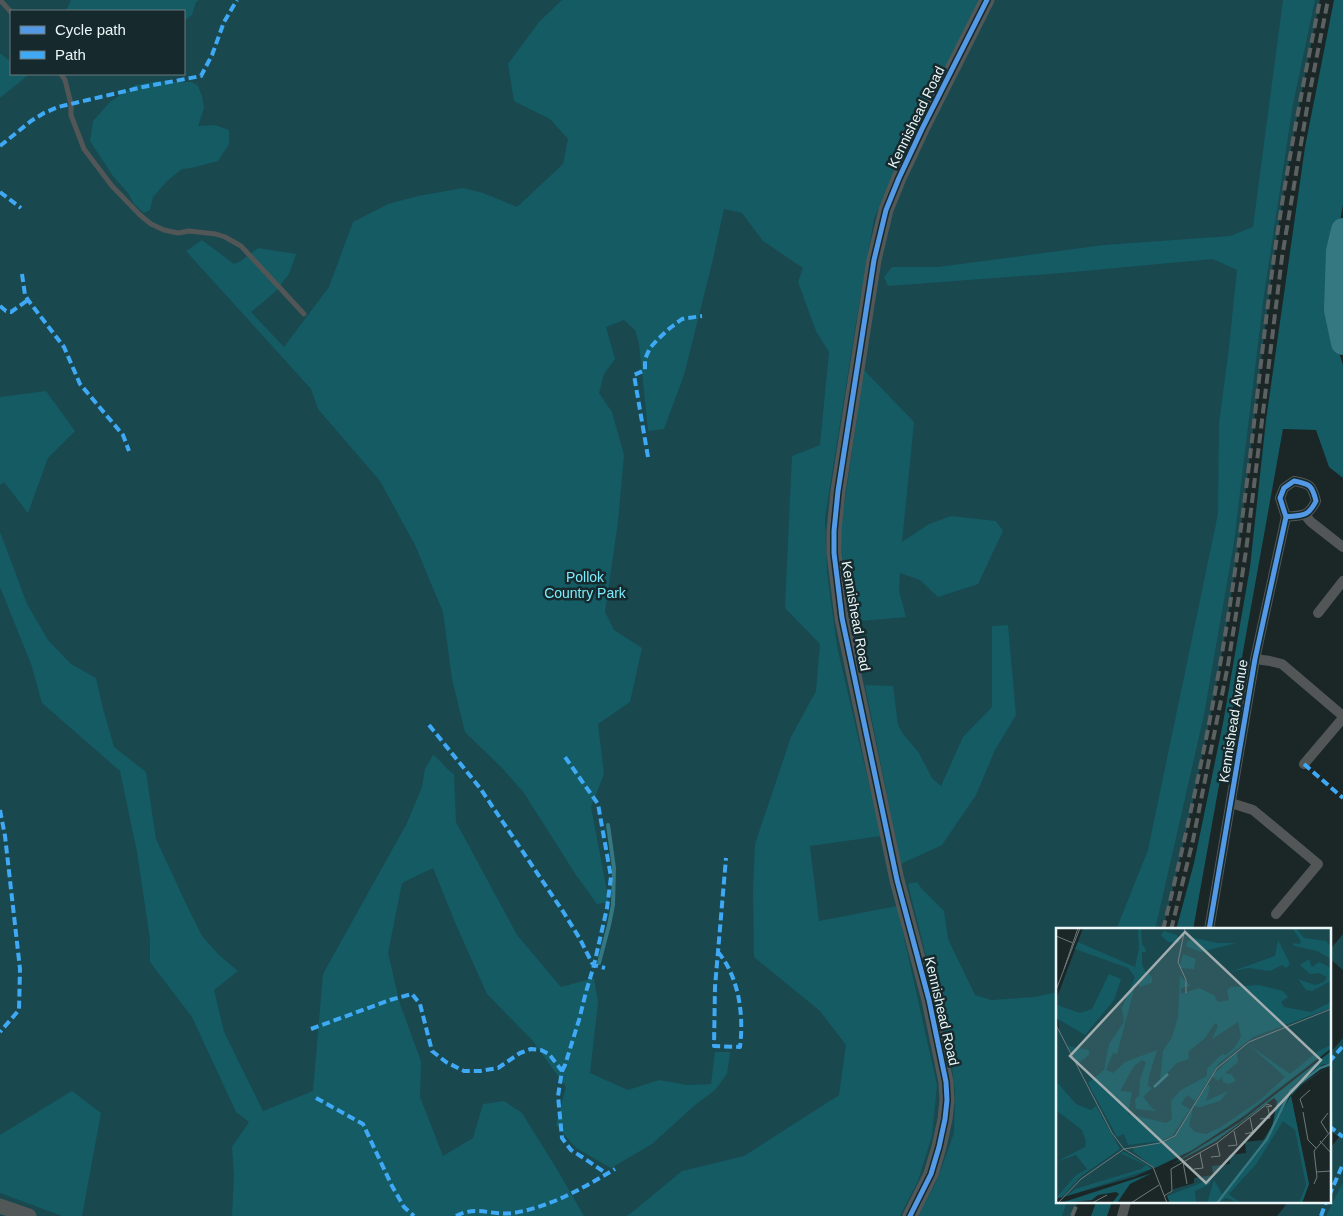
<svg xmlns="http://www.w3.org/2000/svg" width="1343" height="1216" font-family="Helvetica,sans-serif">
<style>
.green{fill:#19484f;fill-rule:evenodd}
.forest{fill:#145b64}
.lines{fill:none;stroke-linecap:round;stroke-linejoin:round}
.stream{stroke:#357882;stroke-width:4}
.river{stroke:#357882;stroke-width:24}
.lane{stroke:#525657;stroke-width:5}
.street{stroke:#525657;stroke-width:10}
.secondary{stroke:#525758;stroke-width:15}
.rail{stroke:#5c6162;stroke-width:4;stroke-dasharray:10 5;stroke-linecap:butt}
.quiet{stroke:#3fa9f5;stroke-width:4;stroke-dasharray:8 4;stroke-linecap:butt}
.cycleway-casing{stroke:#16292c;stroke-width:8}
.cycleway{stroke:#5399e6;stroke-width:5}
.labels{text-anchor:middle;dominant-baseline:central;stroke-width:5;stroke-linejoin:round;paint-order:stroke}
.street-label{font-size:14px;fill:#ebf6f8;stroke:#16292c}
.park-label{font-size:14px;fill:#7deafb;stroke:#16292c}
.inset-river{fill:none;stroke:#357882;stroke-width:2.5}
.inset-road{fill:none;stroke:#6e797b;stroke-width:1}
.view{fill:#a2adaf;fill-opacity:0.15;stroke:#a2adaf;stroke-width:2.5}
.inset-edge{fill:none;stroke:#ebf6f8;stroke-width:2.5}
</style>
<rect width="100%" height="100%" fill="#1b2627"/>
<path class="green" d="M0 0H1320C1303 85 1286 171 1274 257 1261 354 1252 451 1238 548 1221 677 1194 804 1163 930H1057V1202H1078L1072 1216H0ZM11 11H184V74H11Z
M1343 934V970L1329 958V951Z
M1343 1038V1216H1277L1288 1202H1329V1150L1339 1137 1329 1130V1054Z"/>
<path class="forest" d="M71 0H199L196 2 192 15 184 21V11H66Z
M562 0H979L881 203 874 219 856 323 825 518 827 572 837 646 881 836 810 846 819 921 897 906 937 1085 932 1136 918 1181 900 1216H626L630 1214 682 1171 744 1156 839 1095 846 1045 820 1011 754 957 753 890 755 844 791 737 816 691 820 644 785 608 792 456 820 445 829 352 816 331 798 282 803 268 763 241 742 213 724 209 713 259 684 375 664 429 648 431 639 343 635 330 624 320 606 327 615 359 604 374 599 393 612 412 624 455 618 522 605 612 614 630 642 648 630 702 598 724 604 774 591 807 609 902 597 904 576 875 524 793 502 768 465 732 452 679 443 612 415 545 380 481 318 409 311 389 186 251 202 240 234 264 241 261 258 248 296 254 289 274 275 292 251 312 284 347 329 287 353 222 388 204 418 196 463 188 483 193 517 207 563 164 568 139 550 119 514 101 508 64 539 22Z
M1283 0H1315L1293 104 1264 295 1234 542 1204 715 1155 930H1116L1148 850 1218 514 1219 424 1229 347 1237 270 1213 259 1062 273 888 286 884 277 892 267H938L1104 245 1230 236 1253 227Z
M1334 0H1343V205L1326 298 1332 330 1343 365V478L1329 467 1316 430 1283 429 1193 930H1176L1194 863 1223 723 1250 567 1266 420 1305 147Z
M0 53 11 62V74H25L27 76 0 98Z
M157 81 172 82H192L198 86 202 96 204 108 198 126 215 125 229 130V144L218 161 191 168 182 169 167 181 153 197 150 210 144 213 134 204 128 193 113 176 90 141 93 121 110 102 135 85Z
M864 370 914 422 902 542 929 524 951 516 996 521 1003 531 978 584 938 597 920 580 900 573 899 591 906 617 849 622 840 533Z
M46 391 75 431 48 458 28 513 4 482 0 485V397Z
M0 532 27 604 48 640 71 664 96 678 102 705 114 747 146 772 156 839 188 908 202 936 219 955 238 971 214 990 224 1032 263 1111 313 1091 323 974 407 823 422 787 425 769 433 755C442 761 444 768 454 774L456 822 517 935 561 987 594 978 598 1002 590 1073 628 1090 659 1080 687 1085 711 1084 715 1052H730L727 1074 715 1090 695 1105 652 1144 611 1168 576 1148 556 1125 566 1087 532 1040 487 994 457 927 433 868 402 883 388 953 400 1004 421 1061 420 1097 443 1156 473 1138 483 1104 504 1101 522 1113 558 1171 584 1216H232L234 1175 232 1147 249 1122 236 1112 192 1017 150 962V939L137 852 120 771 42 703 31 664 0 587Z
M1008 625 1016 715 995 750 976 795 942 845 901 864 865 685 893 686 898 725 903 734 919 753 932 778 941 786 963 737 992 707V626Z
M917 882 922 889 944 911 948 939 975 995 991 1000 1035 997 1057 992V1202H1067L1062 1216H918L937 1180 954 1133 955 1091 952 1067 938 1004 908 884Z
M72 1091 101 1113 82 1216H62L0 1193V1135Z
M1343 1182V1216H1326Z
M1096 1202H1112L1107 1216H1091Z"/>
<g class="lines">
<path class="stream" d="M599 963 609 925 613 905 614 868 608 825"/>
<path class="river" d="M1343 230 1338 251 1336 310 1343 343"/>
<path class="lane" d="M0 0 11 12
M61 74 65 80 71 104V115L84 149 112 186 140 215 151 224 164 230 178 233 189 231 216 234 225 237 241 246 304 314"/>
<path class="street" d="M1305 515 1311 522 1343 547
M1318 613 1343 581
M1255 659 1270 661 1282 664 1343 716
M1304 764 1343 718
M1231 803 1253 810 1318 864 1276 914
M1209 930 1255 659 1286 517 1280 498 1284 488 1294 481C1310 484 1312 485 1316 501 1308 517 1303 515 1286 517
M1122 1216 1126 1202"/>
<path class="secondary" d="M0 1206 29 1216
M910 1216 931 1174 939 1147 945 1119 947 1100 946 1082 929 1000 897 880 842 618 834 553V531L838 491 874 260 886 210 899 178 922 129 987 0"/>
<path class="rail" d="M1163 930C1194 804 1221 677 1238 549 1252 451 1261 354 1274 257 1286 171 1303 85 1320 0
M1171 930 1193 840 1228 665 1246 551 1282 257 1309 96 1328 0
M1072 1216 1078 1202"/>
<path class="quiet" d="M0 146 31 121 44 113 58 107 143 87 201 76 212 55 224 22 237 0
M0 192 21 208
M22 274 25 295 28 300 64 347 80 384 123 435 129 451
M0 306 6 311 11 312 28 300
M648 457 634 375 645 370V359L650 348 658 339 670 328 682 319 702 316
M429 725 480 788 564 913 580 939 592 963 594 965 605 968
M1304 764 1343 798
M0 810 5 836 20 969 19 1010 0 1032
M718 952C739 977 744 1015 740 1047L714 1046 715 987 726 858
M311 1029 390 1000 412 994 420 1004 432 1051 446 1062 464 1071H480L498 1068 520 1053 531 1049 541 1050 549 1054 562 1071 558 1096 562 1138 571 1150 582 1157 607 1174
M1329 1062 1343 1046
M562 1071 565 1065 579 1020 586 992 594 965 607 908 611 877 598 804 565 757
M316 1098 363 1124 392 1186 404 1207 414 1216
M1329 1126 1343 1137
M1329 1196 1343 1164
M456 1216C477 1205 491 1216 513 1213 551 1207 583 1188 615 1169
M1321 1216 1326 1202"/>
<g class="cycleway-casing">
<path id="cycleway" d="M1209 930 1255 659 1286 517 1280 498 1284 488 1294 481C1310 484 1312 485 1316 501 1308 517 1303 515 1286 517
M910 1216 931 1174 939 1147 945 1119 947 1100 946 1082 929 1000 897 880 842 618 834 553V531L838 491 874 260 886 210 899 178 922 129 987 0"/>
</g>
<use href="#cycleway" class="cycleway"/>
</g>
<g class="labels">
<g class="street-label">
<text transform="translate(916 117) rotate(-64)">Kennishead Road</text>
<text transform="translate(856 616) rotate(80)">Kennishead Road</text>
<text transform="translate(1233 721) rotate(-81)">Kennishead Avenue</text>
<text transform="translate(942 1011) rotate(77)">Kennishead Road</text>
</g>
<g class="park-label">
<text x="585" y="577">Pollok<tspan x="585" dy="16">Country Park</tspan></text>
</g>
</g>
<g transform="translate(1056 928)">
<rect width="275" height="275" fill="#1b2627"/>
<path d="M27 0H275V121L190 187 137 222 78 249 0 271V102L3 101 0 72ZM235 168 253 256 246 275H114L111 268 118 261 138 255V250L157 247 156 238 174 236 173 227 190 225 189 214 207 212Z" fill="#19484f"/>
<path d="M82 0H85L86 16 89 20 90 24H86V36L89 43 96 49V55L83 59V54H80L61 126 57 125 50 142 57 145 69 134 101 122 93 148 92 158 96 160 87 169 98 182 103 180 98 183 80 181 79 171 83 168 84 152 90 134 86 132 78 138 64 163 76 164 72 186 110 195 116 191 115 173 125 162 151 148V141L166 126 170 127 179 119 185 108 182 94 156 111 162 98 159 95 149 110 132 124 133 131 121 135 104 153 107 123 116 109 122 89 124 48 135 58 125 60V66L143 60 158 67 162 74 173 72 171 63 174 59 203 57 227 63 232 69 225 74 228 79 255 84 275 74V80L197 109 163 135 139 173 131 167 125 176 134 181 116 208 104 213 72 217 68 206 61 209 32 155 48 142 53 116 68 94 66 80 79 49 72 40 19 21 22 14 79 39 83 21ZM236 0H240L248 10 270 13 275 19V31L261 23 238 18 237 15 244 16 245 13ZM108 3 121 7 124 15 112 14 105 7ZM138 10 162 15H180L145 24 130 18 131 14ZM222 12 234 36 230 40 226 37 214 43 192 40 174 44 219 28ZM127 26 140 31 138 41 123 40ZM253 31 256 39 263 34 275 40V53L256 63 250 62 242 51 259 57 268 54 271 49 263 45 254 46 244 37ZM53 46 65 51 58 72 29 107 0 90 1 77 24 85 36 81ZM192 116 234 146 262 123 275 117V120L183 191 136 222 99 240 78 224 77 220 118 210 137 180 133 198 139 204 150 206 165 199 204 172 229 149ZM12 118 33 122V127L21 136ZM275 123V135L266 137 235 160 216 200 221 173 218 170 160 213 115 237 184 194ZM181 124 182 134 169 145 176 147 180 153 173 156 167 154 166 148 162 153 156 148ZM275 137 245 157 235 168 253 256 246 275H243L250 257 239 202 227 193 201 235 173 266 184 275 170 270 162 275 207 219 239 160ZM0 153 20 176 35 182 40 178 64 221 25 248 6 269 0 270 20 247 31 241 20 227 0 234 29 219 30 213 26 202 0 182ZM152 156 154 159 150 173 172 163 164 173 144 179 138 178ZM68 224 93 238 95 241 11 268 19 261 85 241 90 237 64 225ZM96 245 74 256 61 275H56L63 266 60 264 42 267 36 272 5 275ZM155 251 154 256 139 263 140 275H114L111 268ZM158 252 166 266 159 275H151Z" fill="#145b64"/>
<path class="inset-river" d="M98 159 112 146M161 275 211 211 235 162 264 140 275 136"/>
<path class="inset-road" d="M129 0 122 34 130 52V65M0 8 17 15M8 41 22 0M0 62 24 0M0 97 56 205 68 221 97 239 111 275M247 180 244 171 254 162M247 184 252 212 260 220M272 185 265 194 272 205M204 191 214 190 212 180M189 206 197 204 194 190M264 213 275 225M172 218 181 217 178 203M155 229 164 228 161 215M127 234 131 256M138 241 147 240 144 225M260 244 275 243M258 256 261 249 258 223 275 203M108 268 116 263 115 241 161 215 211 176 216 178 210 179M2 275 25 251 68 221 104 215 119 208 161 140 193 114 275 81M36 275 51 267M75 275 103 257"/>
<path class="view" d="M129 4 265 132 150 255 14 128Z"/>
<rect width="275" height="275" class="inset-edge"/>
</g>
<rect x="10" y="10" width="175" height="65" fill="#16292c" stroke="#6b7b7e"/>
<rect x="20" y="26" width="25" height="8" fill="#5399e6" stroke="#6b7b7e"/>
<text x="55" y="35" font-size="15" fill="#ebf6f8">Cycle path</text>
<rect x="20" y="51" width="25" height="8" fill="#3fa9f5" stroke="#6b7b7e"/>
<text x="55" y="60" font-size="15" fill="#ebf6f8">Path</text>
</svg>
